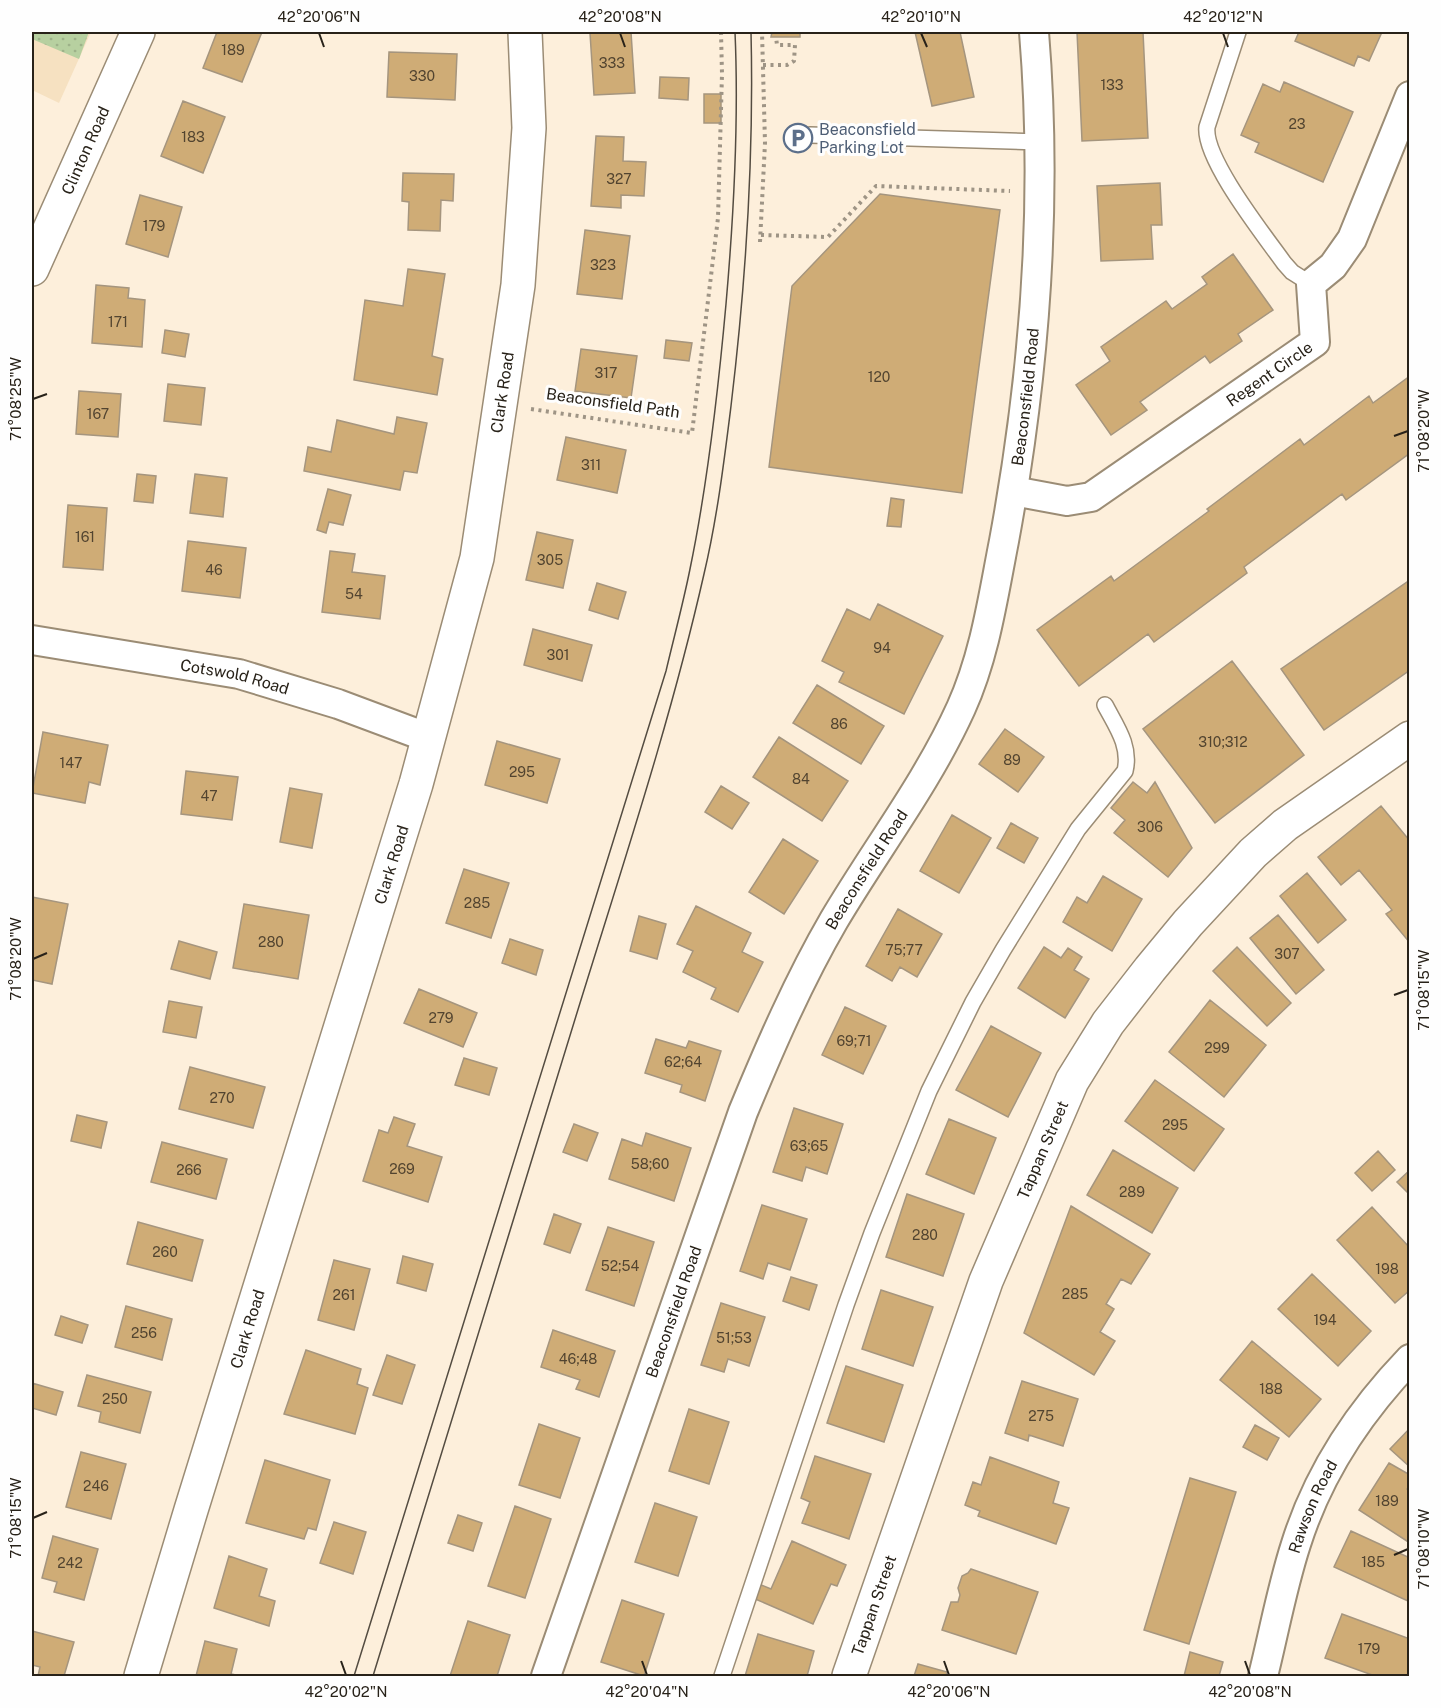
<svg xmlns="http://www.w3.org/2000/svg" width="1441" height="1708" font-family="'Public Sans',sans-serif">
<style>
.built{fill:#f6e1c1}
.grass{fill:url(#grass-dots)}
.building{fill:#cfac76;stroke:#a5957e;stroke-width:1.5}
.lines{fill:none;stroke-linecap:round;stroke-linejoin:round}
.lane-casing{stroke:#9b8c75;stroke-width:18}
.street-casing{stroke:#9b8c75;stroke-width:32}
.secondary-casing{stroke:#9b8c75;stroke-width:36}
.path{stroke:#9e9485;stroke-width:4;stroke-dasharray:3 4.5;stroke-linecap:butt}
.lane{stroke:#fff;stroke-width:15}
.street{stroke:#fff;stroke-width:28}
.secondary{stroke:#fff;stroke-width:33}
.tram{stroke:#544c41;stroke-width:1.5}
.ticks{fill:none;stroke:#282219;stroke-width:2}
.labels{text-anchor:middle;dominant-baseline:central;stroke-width:6;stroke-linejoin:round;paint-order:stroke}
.number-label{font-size:14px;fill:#524430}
.service-label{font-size:16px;fill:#4e5e75;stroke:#fefefe;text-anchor:start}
.street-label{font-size:16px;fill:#282219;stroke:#fefefe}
.neatline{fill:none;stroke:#282219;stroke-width:2}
.ticks-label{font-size:15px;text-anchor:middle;fill:#282219}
</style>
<defs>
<pattern id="grass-dots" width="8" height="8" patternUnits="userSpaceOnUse" patternTransform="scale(1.5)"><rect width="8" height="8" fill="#b7d0a0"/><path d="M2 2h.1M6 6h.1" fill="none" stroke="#9db289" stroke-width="1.8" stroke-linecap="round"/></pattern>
</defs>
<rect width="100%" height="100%" fill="#fdefdb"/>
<path class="built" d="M32 32H91L59 103 32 90Z"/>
<path class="grass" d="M32 32H89L79 59 32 39Z"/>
<path class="building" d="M217 32H262L242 82 203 68Z
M631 32 635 93 594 95 590 33Z
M772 32H800V37H771Z
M915 32H960L974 97 932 106Z
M1077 32H1143L1148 138 1082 141Z
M1299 32H1382L1369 61 1358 56 1354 66 1295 41Z
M389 52 457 54 455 100 387 97Z
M660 77 689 78 688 100 659 98Z
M1284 82 1353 112 1323 182 1255 152 1259 143 1241 135 1263 84 1280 92Z
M704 94H721V123H704Z
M183 101 225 117 203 173 161 156Z
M596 136 624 137 623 161 646 162 644 196 621 195V208L591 206Z
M403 173 454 174 453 201 441 200 440 231 408 230 409 202 402 201Z
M1160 183 1162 225H1151L1153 259 1101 261 1097 186Z
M880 194 1000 210 962 493 769 467 792 286Z
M140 195 182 207 168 257 126 244Z
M585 230 630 236 622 299 577 294Z
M1233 254 1273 310 1238 334 1242 341 1210 363 1205 356 1140 402 1147 410 1111 435 1076 385 1110 361 1101 347 1166 301 1172 309 1207 284 1202 277Z
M408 269 445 274 432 356 443 359 437 395 354 380 365 300 403 306Z
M96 285 129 288 128 298 145 300 142 347 92 343Z
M165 330 189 334 185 357 162 353Z
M666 340 692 343 689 361 664 358Z
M581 349 637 356 631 398 575 391Z
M1410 376V453L1346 500 1342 494 1244 567 1247 573 1154 642 1148 634 1079 686 1037 630 1111 576 1114 581 1209 511 1207 509 1300 439 1304 445 1369 396 1373 403Z
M168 384 205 388 201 425 164 421Z
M79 391 121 394 118 437 76 434Z
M397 417 427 423 417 473 404 471 400 490 304 471 308 447 331 452 337 420 394 434Z
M566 437 626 450 617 493 557 480Z
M137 474 156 476 153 503 134 501Z
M195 474 227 478 223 517 190 513Z
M328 489 351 495 343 525 329 522 326 533 317 530Z
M891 498 904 500 901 527 887 526Z
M68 505 107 508 103 570 63 567Z
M537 532 573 540 563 588 526 580Z
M188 541 246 548 240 598 182 591Z
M330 551 355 554 352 572 385 576 380 619 322 612Z
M1410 580V670L1324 730 1281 669Z
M597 583 626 592 618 619 589 610Z
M878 604 943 636 904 714 839 682 844 672 822 661 847 609 870 620Z
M533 629 592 645 582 681 524 665Z
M1232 661 1304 755 1215 823 1143 729Z
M817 685 884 726 861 764 793 723Z
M1005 729 1044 757 1018 792 979 764Z
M43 732 108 745 100 785 89 782 85 803 32 793Z
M779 737 848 781 822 821 753 777Z
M497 741 560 759 547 803 485 785Z
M186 771 238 777 232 820 181 814Z
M1133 782 1147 793 1155 782 1192 848 1168 877 1114 833 1125 820 1111 808Z
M721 786 749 803 732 829 705 812Z
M290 788 322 794 312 848 280 842Z
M1381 806 1410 841V943L1386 914 1392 910 1359 870 1341 885 1318 857Z
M952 815 991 838 959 893 920 871Z
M1011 823 1038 838 1024 863 997 848Z
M783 839 818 861 784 914 749 892Z
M464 869 509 883 491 938 446 923Z
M1307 873 1346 920 1318 943 1280 896Z
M1103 876 1142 899 1112 951 1063 922 1077 897 1087 903Z
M32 897 68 904 52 984 32 980Z
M244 904 309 915 298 979 233 968Z
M696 906 751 933 742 952 763 962 738 1012 711 999 716 988 683 972 693 951 677 944Z
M898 909 942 934 917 977 900 967 892 981 866 966Z
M1278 915 1324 970 1296 994 1250 938Z
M639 916 666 924 657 959 630 951Z
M510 939 543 950 536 975 502 963Z
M179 941 217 952 210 979 171 969Z
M1044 947 1061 958 1068 948 1082 957 1074 970 1089 979 1065 1018 1018 988Z
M1237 947 1291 1003 1267 1026 1213 971Z
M419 989 477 1013 463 1047 404 1023Z
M1210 1000 1266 1045 1224 1097 1169 1052Z
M169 1001 202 1007 196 1038 163 1032Z
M845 1007 886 1026 863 1074 822 1055Z
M991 1026 1041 1053 1008 1117 956 1090Z
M656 1039 686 1048 689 1041 721 1051 705 1101 680 1092 682 1085 645 1073Z
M464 1058 497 1068 489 1095 455 1085Z
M190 1067 265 1087 253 1128 179 1109Z
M1155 1080 1224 1129 1194 1171 1125 1121Z
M794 1108 843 1124 827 1174 806 1167 802 1181 773 1172Z
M77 1115 107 1122 101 1148 71 1141Z
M394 1117 415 1124 407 1146 442 1157 428 1202 363 1181 379 1130 388 1133Z
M949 1119 996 1138 974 1194 926 1174Z
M574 1124 598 1133 587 1161 563 1152Z
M646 1133 691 1148 674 1201 609 1179 622 1139 642 1146Z
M162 1142 227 1159 216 1199 151 1182Z
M1113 1150 1178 1188 1152 1233 1087 1195Z
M1378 1151 1395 1170 1372 1191 1355 1173Z
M1410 1170V1195L1397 1182Z
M907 1194 964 1214 943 1276 886 1257Z
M762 1205 807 1219 790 1270 768 1263 763 1279 740 1271Z
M1071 1206 1150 1254 1131 1284 1121 1279 1106 1304 1114 1309 1100 1332 1115 1341 1094 1375 1024 1333Z
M1372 1207 1410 1248V1290L1395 1303 1337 1240Z
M554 1214 581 1224 570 1253 544 1244Z
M138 1222 203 1240 192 1281 127 1264Z
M608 1227 654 1242 634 1306 586 1290Z
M403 1256 433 1264 426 1291 397 1283Z
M334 1260 370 1269 354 1330 318 1320Z
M1312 1274 1371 1331 1338 1366 1278 1309Z
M791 1277 817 1285 809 1310 783 1301Z
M881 1290 933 1307 913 1366 862 1349Z
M721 1303 765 1317 749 1366 728 1359 724 1372 701 1365Z
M126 1306 172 1319 162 1360 115 1347Z
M61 1316 88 1325 82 1343 55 1335Z
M553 1330 615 1351 599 1397 576 1389 580 1380 541 1367Z
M1252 1341 1321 1399 1289 1437 1220 1380Z
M306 1350 361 1369 357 1384 368 1388 355 1434 284 1414Z
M387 1355 415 1365 402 1404 373 1395Z
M846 1366 903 1385 884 1442 827 1423Z
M87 1375 151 1392 140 1433 99 1422 101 1412 78 1406Z
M1022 1381 1078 1399 1063 1446 1029 1435 1028 1441 1005 1433Z
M32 1383 63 1392 56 1415 32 1408Z
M689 1409 729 1422 709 1484 669 1471Z
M539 1424 580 1438 560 1498 519 1485Z
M1255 1425 1279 1438 1267 1460 1243 1447Z
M1410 1428V1467L1390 1449Z
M81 1452 126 1464 111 1519 66 1507Z
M815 1456 871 1474 849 1539 802 1523 810 1502 801 1498Z
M990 1457 1059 1482 1053 1503 1069 1508 1056 1544 978 1516 980 1511 965 1505 973 1482 981 1485Z
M265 1460 330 1480 316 1530 308 1528 304 1539 246 1523Z
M1389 1463 1410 1475V1485L1407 1489 1410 1491V1543L1359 1510Z
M1190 1478 1236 1492 1189 1644 1144 1630Z
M655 1503 697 1517 678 1576 635 1562Z
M515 1506 551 1519 525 1598 488 1586Z
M458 1515 482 1523 473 1551 448 1543Z
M334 1522 366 1532 353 1574 320 1563Z
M1351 1531 1410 1558V1598L1408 1601 1334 1567Z
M53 1536 98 1549 84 1600 54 1592 57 1582 42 1578Z
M792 1541 846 1565 837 1586 831 1584 813 1624 753 1598 759 1584 771 1589Z
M229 1556 267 1569 259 1596 275 1601 269 1626 214 1608Z
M971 1569 1038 1592 1016 1654 942 1630 951 1602H958L960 1595 958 1588 962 1576 968 1573Z
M622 1600 664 1614 644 1676 601 1662Z
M1342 1614 1410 1639V1676H1375L1325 1658Z
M468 1621 510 1635 497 1676H450Z
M32 1631 74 1642 64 1676H38L40 1667 32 1665Z
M758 1634 814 1651 807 1676H745Z
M205 1641 237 1649 231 1674 241 1676H196Z
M1190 1652 1223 1662 1219 1676H1184Z
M918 1664 947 1672 946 1676H914Z"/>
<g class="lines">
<g class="lane-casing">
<path id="lane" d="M1238 32 1207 127C1203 158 1264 235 1284 263L1292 272 1311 284
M810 135 1040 142
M722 1676 846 1305 872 1233 929 1091 973 1002 1003 950 1078 829 1125 771C1131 746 1116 726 1105 705"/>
</g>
<g class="street-casing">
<g id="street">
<path id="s1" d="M1013 491 1067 501 1091 497 1315 342 1311 284 1333 266 1352 239 1410 96"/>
<path id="s2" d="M32 640 239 674 338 704 429 738"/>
<path id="s3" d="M546 1676 743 1112C770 1047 798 982 834 920 876 849 927 783 961 708 985 655 993 597 1004 541 1035 373 1048 202 1034 32"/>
<path id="s4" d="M1263 1676C1274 1632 1282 1587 1296 1544 1318 1474 1360 1411 1410 1359"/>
</g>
</g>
<g class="secondary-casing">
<g id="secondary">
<path id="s5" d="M32 269 138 32"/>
<path id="s6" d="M141 1676 191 1510 416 784 477 558 518 285 529 128 525 32"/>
<path id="s7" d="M849 1676 986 1281 1072 1081 1108 1023 1150 969 1188 923 1253 853 1285 825 1410 738"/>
</g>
</g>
<path class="path" d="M763 65H787L794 61 795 45H777L776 37
M761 235 828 237 876 186 1010 191
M760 242 765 143 762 32
M531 409 692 433 718 218 722 74 721 32"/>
<use href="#lane" class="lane"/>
<use href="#street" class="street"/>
<use href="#secondary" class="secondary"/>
<path class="tram" d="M354 1676 666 671C674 637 683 604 690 569 708 482 718 393 726 304 734 213 739 123 735 32
M373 1676C439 1456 509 1237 576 1016 621 870 670 724 704 574 717 519 724 462 731 406 746 281 754 157 751 32"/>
</g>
<path class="ticks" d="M319 33 324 47M620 33 625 47M921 33 927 47M1223 33 1228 47M33 399 47 394M1394 436 1408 431M33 959 47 953M1394 995 1408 990M33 1518 47 1512M1394 1555 1408 1549M341 1661 346 1675M642 1661 647 1675M944 1661 949 1675M1245 1661 1250 1675"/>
<defs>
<g id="parking-ring" transform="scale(1.5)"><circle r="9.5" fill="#fefefe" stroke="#5c6f8a" stroke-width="1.5"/><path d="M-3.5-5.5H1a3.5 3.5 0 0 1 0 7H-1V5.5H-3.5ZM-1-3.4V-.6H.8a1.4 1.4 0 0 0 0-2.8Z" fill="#5c6f8a"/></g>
</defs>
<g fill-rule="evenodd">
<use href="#parking-ring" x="798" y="138"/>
</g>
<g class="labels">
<g class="number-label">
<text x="233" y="50">189</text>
<text x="612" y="63">333</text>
<text x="422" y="76">330</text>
<text x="1112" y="85">133</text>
<text x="1297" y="124">23</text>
<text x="193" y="137">183</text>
<text x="619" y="179">327</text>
<text x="154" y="226">179</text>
<text x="603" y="265">323</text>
<text x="118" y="322">171</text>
<text x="606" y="373">317</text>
<text x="879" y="377">120</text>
<text x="98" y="414">167</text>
<text x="591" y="465">311</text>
<text x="85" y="537">161</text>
<text x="550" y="560">305</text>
<text x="214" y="570">46</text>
<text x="354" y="594">54</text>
<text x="882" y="648">94</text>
<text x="558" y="655">301</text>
<text x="839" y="724">86</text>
<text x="1223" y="742">310;312</text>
<text x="1012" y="760">89</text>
<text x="71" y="763">147</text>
<text x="522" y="772">295</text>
<text x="801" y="779">84</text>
<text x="209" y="796">47</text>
<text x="1150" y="827">306</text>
<text x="477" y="903">285</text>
<text x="271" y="942">280</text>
<text x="904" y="950">75;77</text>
<text x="1287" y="954">307</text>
<text x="441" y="1018">279</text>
<text x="854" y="1041">69;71</text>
<text x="1217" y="1048">299</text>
<text x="683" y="1062">62;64</text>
<text x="222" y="1098">270</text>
<text x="1175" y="1125">295</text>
<text x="809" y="1146">63;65</text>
<text x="650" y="1164">58;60</text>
<text x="402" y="1169">269</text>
<text x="189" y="1170">266</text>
<text x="1132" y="1192">289</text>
<text x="925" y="1235">280</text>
<text x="165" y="1252">260</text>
<text x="620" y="1266">52;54</text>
<text x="1387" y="1269">198</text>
<text x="1075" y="1294">285</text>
<text x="344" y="1295">261</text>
<text x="1325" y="1320">194</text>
<text x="144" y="1333">256</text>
<text x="734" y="1338">51;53</text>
<text x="578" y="1359">46;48</text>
<text x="1271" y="1389">188</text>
<text x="115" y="1399">250</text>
<text x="1041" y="1416">275</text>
<text x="96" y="1486">246</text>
<text x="1387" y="1501">189</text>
<text x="1373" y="1562">185</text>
<text x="70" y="1563">242</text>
<text x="1369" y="1649">179</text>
</g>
<g class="service-label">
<text x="819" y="129">Beaconsfield<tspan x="819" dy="18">Parking Lot</tspan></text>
</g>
<g class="street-label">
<text stroke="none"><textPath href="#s5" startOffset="130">Clinton Road</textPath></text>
<text stroke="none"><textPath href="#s1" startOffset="296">Regent Circle</textPath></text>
<text stroke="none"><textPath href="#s6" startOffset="1335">Clark Road</textPath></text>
<text stroke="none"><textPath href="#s3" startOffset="1376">Beaconsfield Road</textPath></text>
<text transform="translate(613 403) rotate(8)">Beaconsfield Path</text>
<text stroke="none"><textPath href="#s2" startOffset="206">Cotswold Road</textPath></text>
<text stroke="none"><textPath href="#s6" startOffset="849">Clark Road</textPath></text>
<text stroke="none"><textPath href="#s3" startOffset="870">Beaconsfield Road</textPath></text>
<text stroke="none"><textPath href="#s7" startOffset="561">Tappan Street</textPath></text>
<text stroke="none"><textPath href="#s3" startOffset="386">Beaconsfield Road</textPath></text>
<text stroke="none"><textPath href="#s6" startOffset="363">Clark Road</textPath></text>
<text stroke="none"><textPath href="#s4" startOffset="177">Rawson Road</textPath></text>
<text stroke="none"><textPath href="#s7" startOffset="75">Tappan Street</textPath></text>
</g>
</g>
<rect width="1441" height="1708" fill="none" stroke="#fefefe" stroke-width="66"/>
<rect x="33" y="33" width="1375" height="1642" class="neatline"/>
<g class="ticks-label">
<text x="319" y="22">42°20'06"N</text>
<text x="620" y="22">42°20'08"N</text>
<text x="921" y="22">42°20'10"N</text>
<text x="1223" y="22">42°20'12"N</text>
<text transform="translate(16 399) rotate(-90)" y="5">71°08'25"W</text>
<text transform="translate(1424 431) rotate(-90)" y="5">71°08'20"W</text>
<text transform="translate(16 959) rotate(-90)" y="5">71°08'20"W</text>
<text transform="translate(1424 990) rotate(-90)" y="5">71°08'15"W</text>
<text transform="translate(16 1518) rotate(-90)" y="5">71°08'15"W</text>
<text transform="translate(1424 1549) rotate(-90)" y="5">71°08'10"W</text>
<text x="346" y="1697">42°20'02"N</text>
<text x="647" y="1697">42°20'04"N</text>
<text x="949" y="1697">42°20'06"N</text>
<text x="1250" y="1697">42°20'08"N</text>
</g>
</svg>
